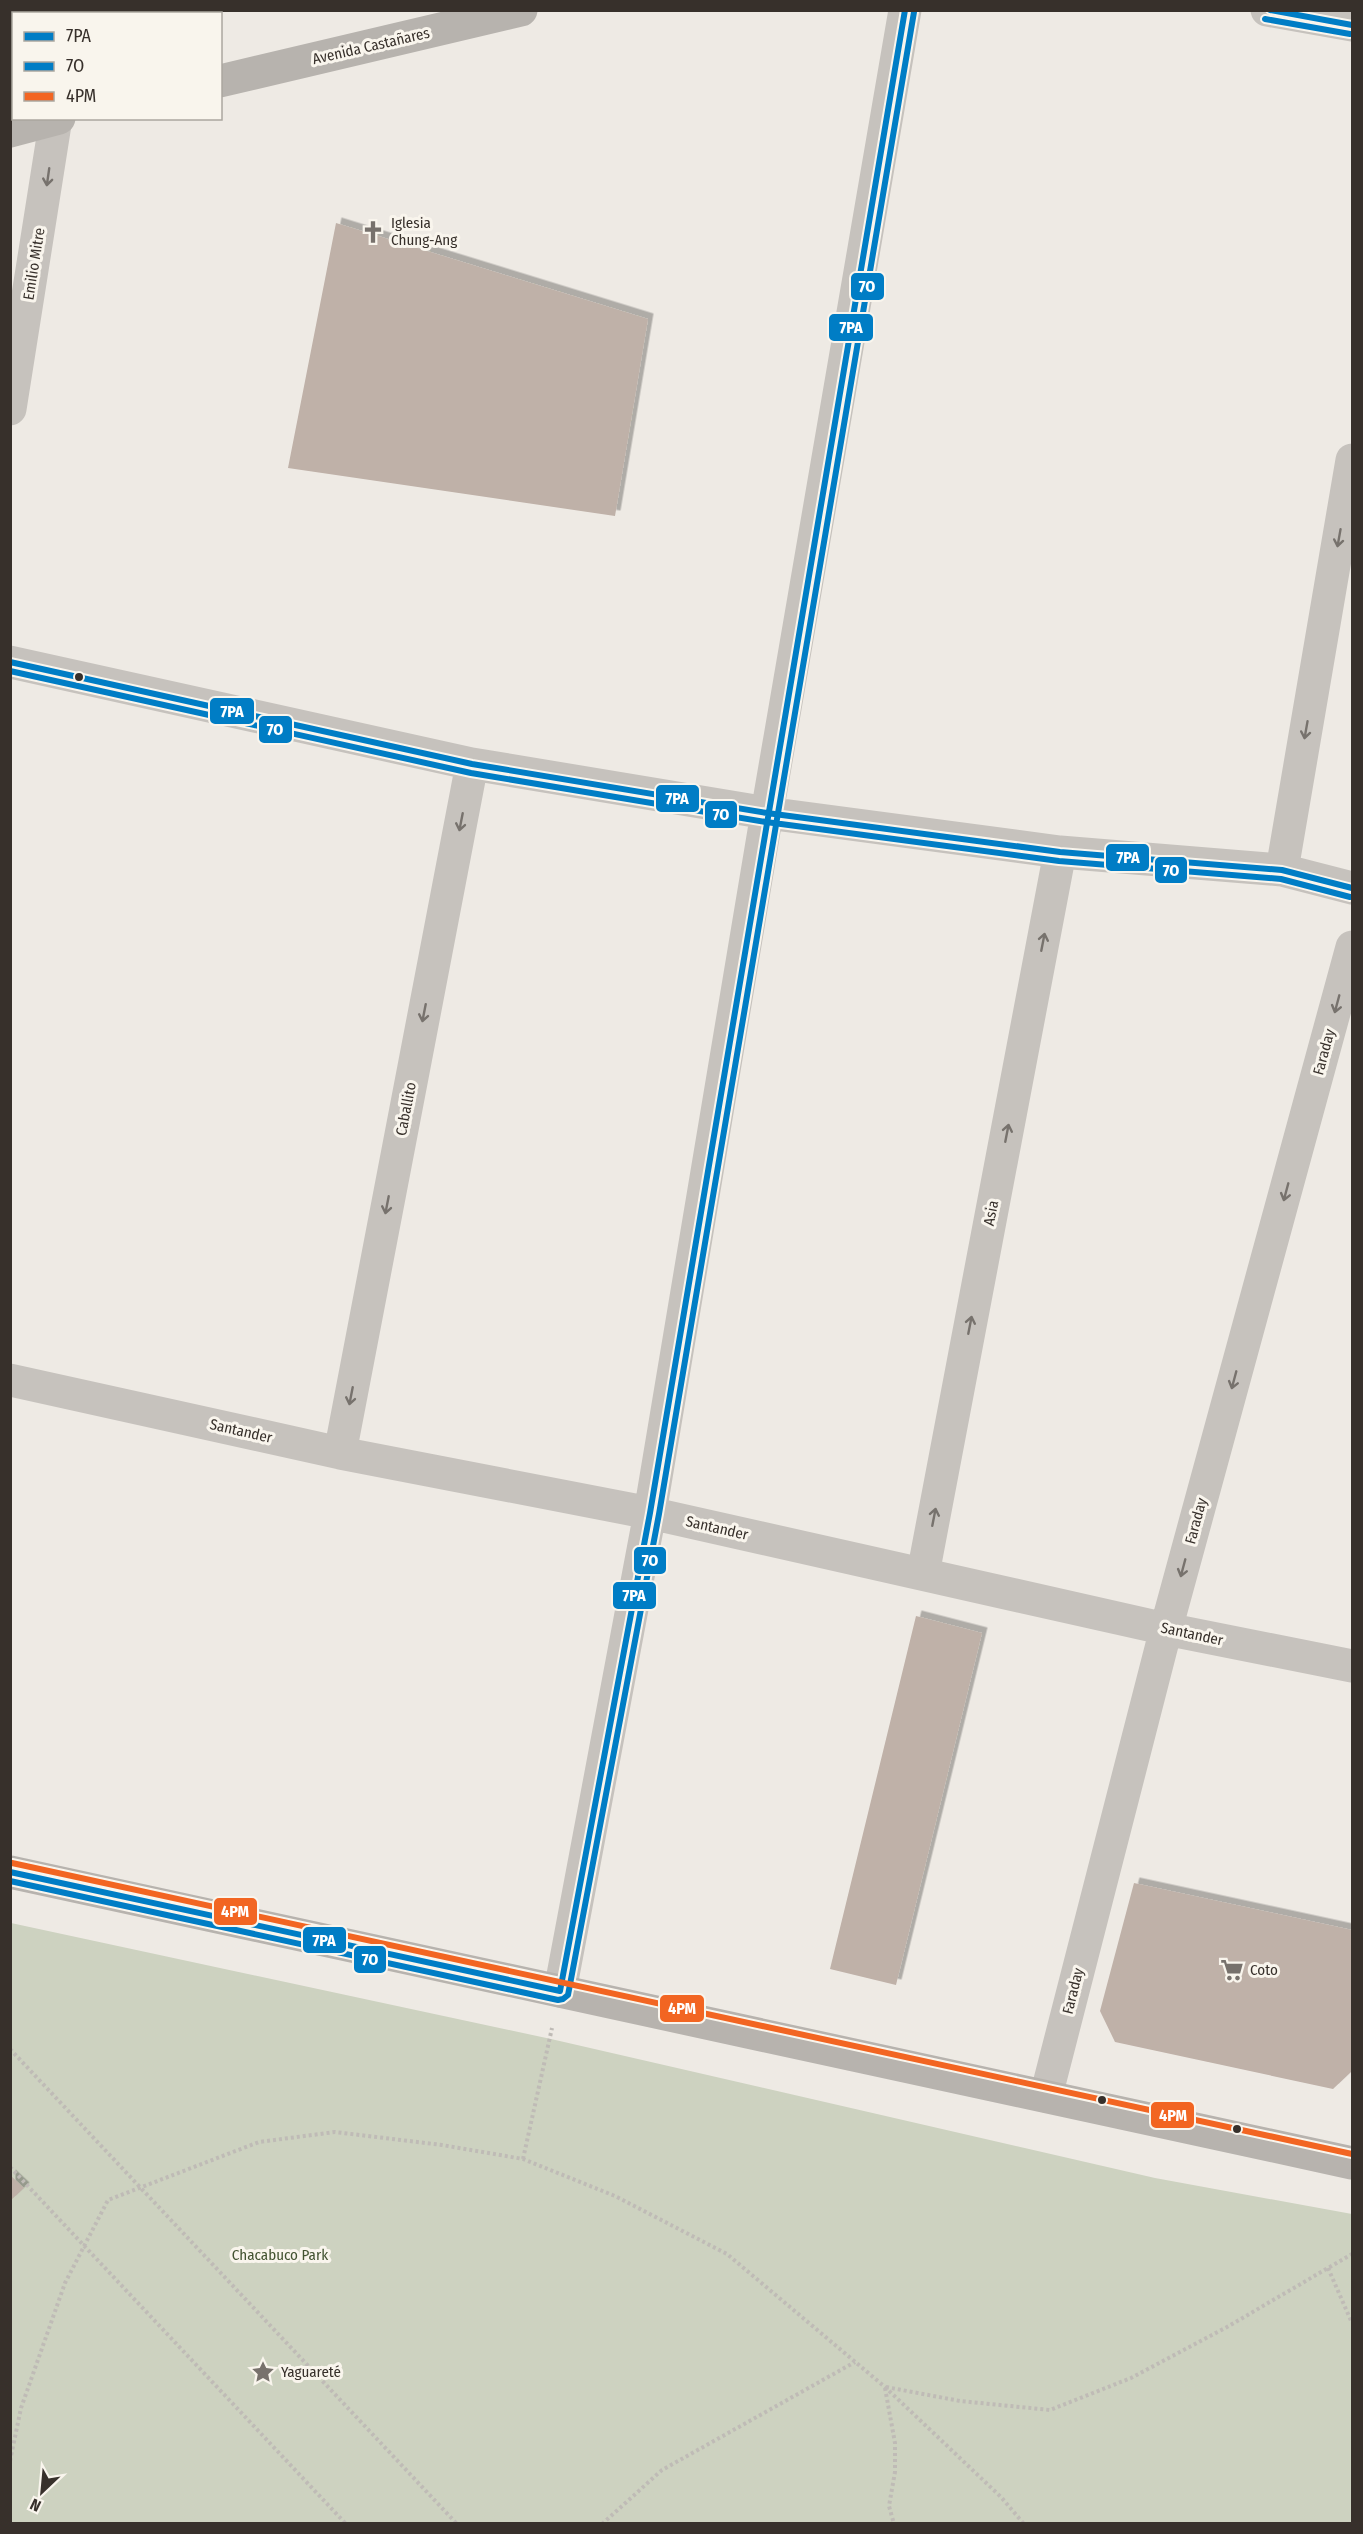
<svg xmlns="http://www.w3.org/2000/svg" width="1363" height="2534" font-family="'Fira Sans Condensed',sans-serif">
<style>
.green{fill:#cdd2c0}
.building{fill:#bfb1a8;filter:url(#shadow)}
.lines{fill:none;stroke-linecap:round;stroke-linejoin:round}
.path{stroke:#bfbbb6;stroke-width:4;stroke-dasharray:3 3;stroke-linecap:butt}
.street{stroke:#c6c2bd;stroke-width:33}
.secondary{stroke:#b7b3ae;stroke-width:33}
.bus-1-casing{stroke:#f9f5ed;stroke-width:10}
.bus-2-casing{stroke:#f9f5ed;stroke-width:10}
.bus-3-casing{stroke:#f9f5ed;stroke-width:10}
.bus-1{stroke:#007dc5;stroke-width:6}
.bus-2{stroke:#007dc5;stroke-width:6}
.bus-3{stroke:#f26522;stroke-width:6}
.oneway{stroke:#77726d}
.bus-dot{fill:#37302b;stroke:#f9f5ed;stroke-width:2}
.labels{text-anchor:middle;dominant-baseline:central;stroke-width:6;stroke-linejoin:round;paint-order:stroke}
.street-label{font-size:15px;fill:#37302b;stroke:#f9f5ed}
.poi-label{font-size:15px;fill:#37302b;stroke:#f9f5ed;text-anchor:start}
.park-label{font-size:15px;fill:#435331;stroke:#f9f5ed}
.line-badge{stroke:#f9f5ed;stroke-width:2}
.badge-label{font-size:16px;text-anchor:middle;font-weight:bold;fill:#fff}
</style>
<defs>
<filter id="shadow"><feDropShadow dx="5.5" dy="-5.5" stdDeviation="0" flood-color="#0004"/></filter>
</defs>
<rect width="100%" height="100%" fill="#eeeae4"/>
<path class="green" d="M11 1923 551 2039 1155 2178 1352 2214V2523L11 2524Z"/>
<path class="building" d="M138 10H201V12L137 14Z
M336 223 648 319 615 516 288 468Z
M916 1616 982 1633 896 1985 830 1969Z
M1134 1883 1352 1930V2071L1333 2089 1115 2042 1100 2011Z
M10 2175 24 2188 10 2201Z"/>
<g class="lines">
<path class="path" d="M10 2049 457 2524
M523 2159 552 2028
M10 2167 346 2524
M1328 2268 1352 2323
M886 2387 960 2401 1050 2410 1131 2378 1227 2327 1352 2254
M885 2388 895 2443V2472L889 2506 894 2524
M10 2461 21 2408 65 2283 108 2200 259 2142 335 2132 442 2145 523 2159 615 2196 727 2254 885 2387 1001 2497 1024 2524
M602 2524 662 2470 855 2362"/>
<path class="street" d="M1267 10 1352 25
M75 14V10
M10 409 56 118
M10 662 472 764 767 813 1060 852 1282 870 1352 888
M1282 870 1352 460
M10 1380 340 1453 650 1513 1166 1629 1352 1666
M340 1453 472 764
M923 1574 1060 852
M560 1991 650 1513 767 813 905 10
M1046 2096 1166 1629 1352 947"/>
<path class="secondary" d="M220 81 521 10
M10 131 59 118
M10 1872 1352 2163"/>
<g class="bus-1-casing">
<path id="bus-1" d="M1270 10 1352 25
M10 662 472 764 767 813 1060 852 1282 870 1352 888
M10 1872 560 1991 650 1513 905 10"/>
</g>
<g class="bus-2-casing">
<path id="bus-2" d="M1265 19 1350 34
M10 671 471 773 766 822 1059 861 1281 879 1350 897
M10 1881 558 2000 563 1999 568 1995 659 1514 914 12"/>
</g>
<g class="bus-3-casing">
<path id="bus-3" d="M12 1863 1352 2154"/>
</g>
<use href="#bus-1" class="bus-1"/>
<use href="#bus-2" class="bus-2"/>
<use href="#bus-3" class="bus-3"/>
</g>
<defs><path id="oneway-shaft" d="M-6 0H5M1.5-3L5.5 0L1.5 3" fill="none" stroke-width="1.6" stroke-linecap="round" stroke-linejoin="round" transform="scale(1.5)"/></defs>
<g class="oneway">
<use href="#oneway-shaft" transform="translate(48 177) rotate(98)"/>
<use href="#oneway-shaft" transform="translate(1339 538) rotate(100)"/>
<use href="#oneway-shaft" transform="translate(1306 730) rotate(100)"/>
<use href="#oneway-shaft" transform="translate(461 822) rotate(101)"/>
<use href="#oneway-shaft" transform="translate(1043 942) rotate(-79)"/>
<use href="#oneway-shaft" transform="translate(1337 1004) rotate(105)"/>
<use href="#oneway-shaft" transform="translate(424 1013) rotate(101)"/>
<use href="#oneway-shaft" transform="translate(1007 1133) rotate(-79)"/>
<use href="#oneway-shaft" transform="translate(1286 1192) rotate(105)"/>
<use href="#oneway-shaft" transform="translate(387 1205) rotate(101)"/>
<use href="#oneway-shaft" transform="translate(970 1325) rotate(-79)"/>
<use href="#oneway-shaft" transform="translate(1234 1380) rotate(105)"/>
<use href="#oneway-shaft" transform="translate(351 1396) rotate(101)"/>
<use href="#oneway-shaft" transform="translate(934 1517) rotate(-79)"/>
<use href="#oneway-shaft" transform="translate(1183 1568) rotate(105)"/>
</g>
<defs>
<g id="church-bare" transform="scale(1.8)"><path d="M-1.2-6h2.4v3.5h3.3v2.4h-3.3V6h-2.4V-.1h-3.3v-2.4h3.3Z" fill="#77716c" stroke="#f9f5ed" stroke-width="2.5" paint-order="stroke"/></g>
<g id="supermarket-bare" transform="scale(1.8)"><path d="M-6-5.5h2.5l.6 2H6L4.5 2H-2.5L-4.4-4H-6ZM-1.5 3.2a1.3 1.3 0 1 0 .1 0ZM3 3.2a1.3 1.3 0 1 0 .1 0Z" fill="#77716c" stroke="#f9f5ed" stroke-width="2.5" paint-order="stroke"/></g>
<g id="sight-bare" transform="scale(1.8)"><path d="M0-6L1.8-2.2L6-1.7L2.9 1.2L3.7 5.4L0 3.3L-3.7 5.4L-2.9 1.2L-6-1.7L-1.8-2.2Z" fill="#77716c" stroke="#f9f5ed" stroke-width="2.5" paint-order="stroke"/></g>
</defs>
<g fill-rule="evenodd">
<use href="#church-bare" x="373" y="232"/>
<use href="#supermarket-bare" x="1232" y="1970"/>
<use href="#sight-bare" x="263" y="2372"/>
</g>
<g class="bus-dot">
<circle cx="79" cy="677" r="5"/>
<circle cx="1102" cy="2100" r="5"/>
<circle cx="1237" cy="2129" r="5"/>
</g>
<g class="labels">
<g class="street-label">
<text transform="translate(371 46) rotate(-13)">Avenida Castañares</text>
<text transform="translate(34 264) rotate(-81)">Emilio Mitre</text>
<text transform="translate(1324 1052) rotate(-75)">Faraday</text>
<text transform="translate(406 1109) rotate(-79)">Caballito</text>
<text transform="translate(991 1213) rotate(-79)">Asia</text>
<text transform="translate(241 1431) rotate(13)">Santander</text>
<text transform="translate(1196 1521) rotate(-75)">Faraday</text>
<text transform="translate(717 1528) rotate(13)">Santander</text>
<text transform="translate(1192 1634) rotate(12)">Santander</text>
<text transform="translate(1073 1991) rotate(-76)">Faraday</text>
</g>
<g class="poi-label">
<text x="391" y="223">Iglesia<tspan x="391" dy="17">Chung-Ang</tspan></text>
<text x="1250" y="1970">Coto</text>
<text x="281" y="2372">Yaguareté</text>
</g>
<g class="park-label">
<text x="280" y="2255">Chacabuco Park</text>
</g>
</g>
<g class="line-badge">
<rect x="850" y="272" width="35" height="29" rx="6" fill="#007dc5"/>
<rect x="828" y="313" width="46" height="29" rx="6" fill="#007dc5"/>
<rect x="209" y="697" width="46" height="28" rx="6" fill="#007dc5"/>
<rect x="258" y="715" width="35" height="29" rx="6" fill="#007dc5"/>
<rect x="655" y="784" width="45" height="29" rx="6" fill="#007dc5"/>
<rect x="704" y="800" width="34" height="29" rx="6" fill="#007dc5"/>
<rect x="1105" y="843" width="45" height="29" rx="6" fill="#007dc5"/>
<rect x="1154" y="856" width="34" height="28" rx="6" fill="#007dc5"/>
<rect x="633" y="1546" width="34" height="29" rx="6" fill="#007dc5"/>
<rect x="612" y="1581" width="45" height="29" rx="6" fill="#007dc5"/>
<rect x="213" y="1897" width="45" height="29" rx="6" fill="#f26522"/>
<rect x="302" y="1926" width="45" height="28" rx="6" fill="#007dc5"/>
<rect x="353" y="1945" width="34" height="29" rx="6" fill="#007dc5"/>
<rect x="659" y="1994" width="46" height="29" rx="6" fill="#f26522"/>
<rect x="1150" y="2101" width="45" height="28" rx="6" fill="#f26522"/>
</g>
<g class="badge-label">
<text x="867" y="292">7O</text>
<text x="851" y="333">7PA</text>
<text x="232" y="717">7PA</text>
<text x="275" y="735">7O</text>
<text x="677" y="804">7PA</text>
<text x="721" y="820">7O</text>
<text x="1128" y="863">7PA</text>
<text x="1171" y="876">7O</text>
<text x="650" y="1566">7O</text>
<text x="634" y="1601">7PA</text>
<text x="235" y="1917">4PM</text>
<text x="324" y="1946">7PA</text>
<text x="370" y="1965">7O</text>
<text x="682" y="2014">4PM</text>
<text x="1173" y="2121">4PM</text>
</g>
<rect width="1363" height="2534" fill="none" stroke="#37302b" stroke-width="24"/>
<rect x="12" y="12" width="210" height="108" fill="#f9f5ed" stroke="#aba69f" stroke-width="1.5"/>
<rect x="24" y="32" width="30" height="9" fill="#007dc5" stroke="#aba69f" stroke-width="1.5"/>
<text x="66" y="42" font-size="18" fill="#37302b">7PA</text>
<rect x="24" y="62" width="30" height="9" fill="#007dc5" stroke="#aba69f" stroke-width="1.5"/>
<text x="66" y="72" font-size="18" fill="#37302b">7O</text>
<rect x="24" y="92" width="30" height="9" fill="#f26522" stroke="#aba69f" stroke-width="1.5"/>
<text x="66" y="102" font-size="18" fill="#37302b">4PM</text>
<g transform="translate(42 2492) rotate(206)" stroke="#f9f5ed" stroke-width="4.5" paint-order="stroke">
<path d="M0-4.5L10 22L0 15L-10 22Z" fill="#37302b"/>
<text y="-9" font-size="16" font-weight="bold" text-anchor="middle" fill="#37302b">N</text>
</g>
</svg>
